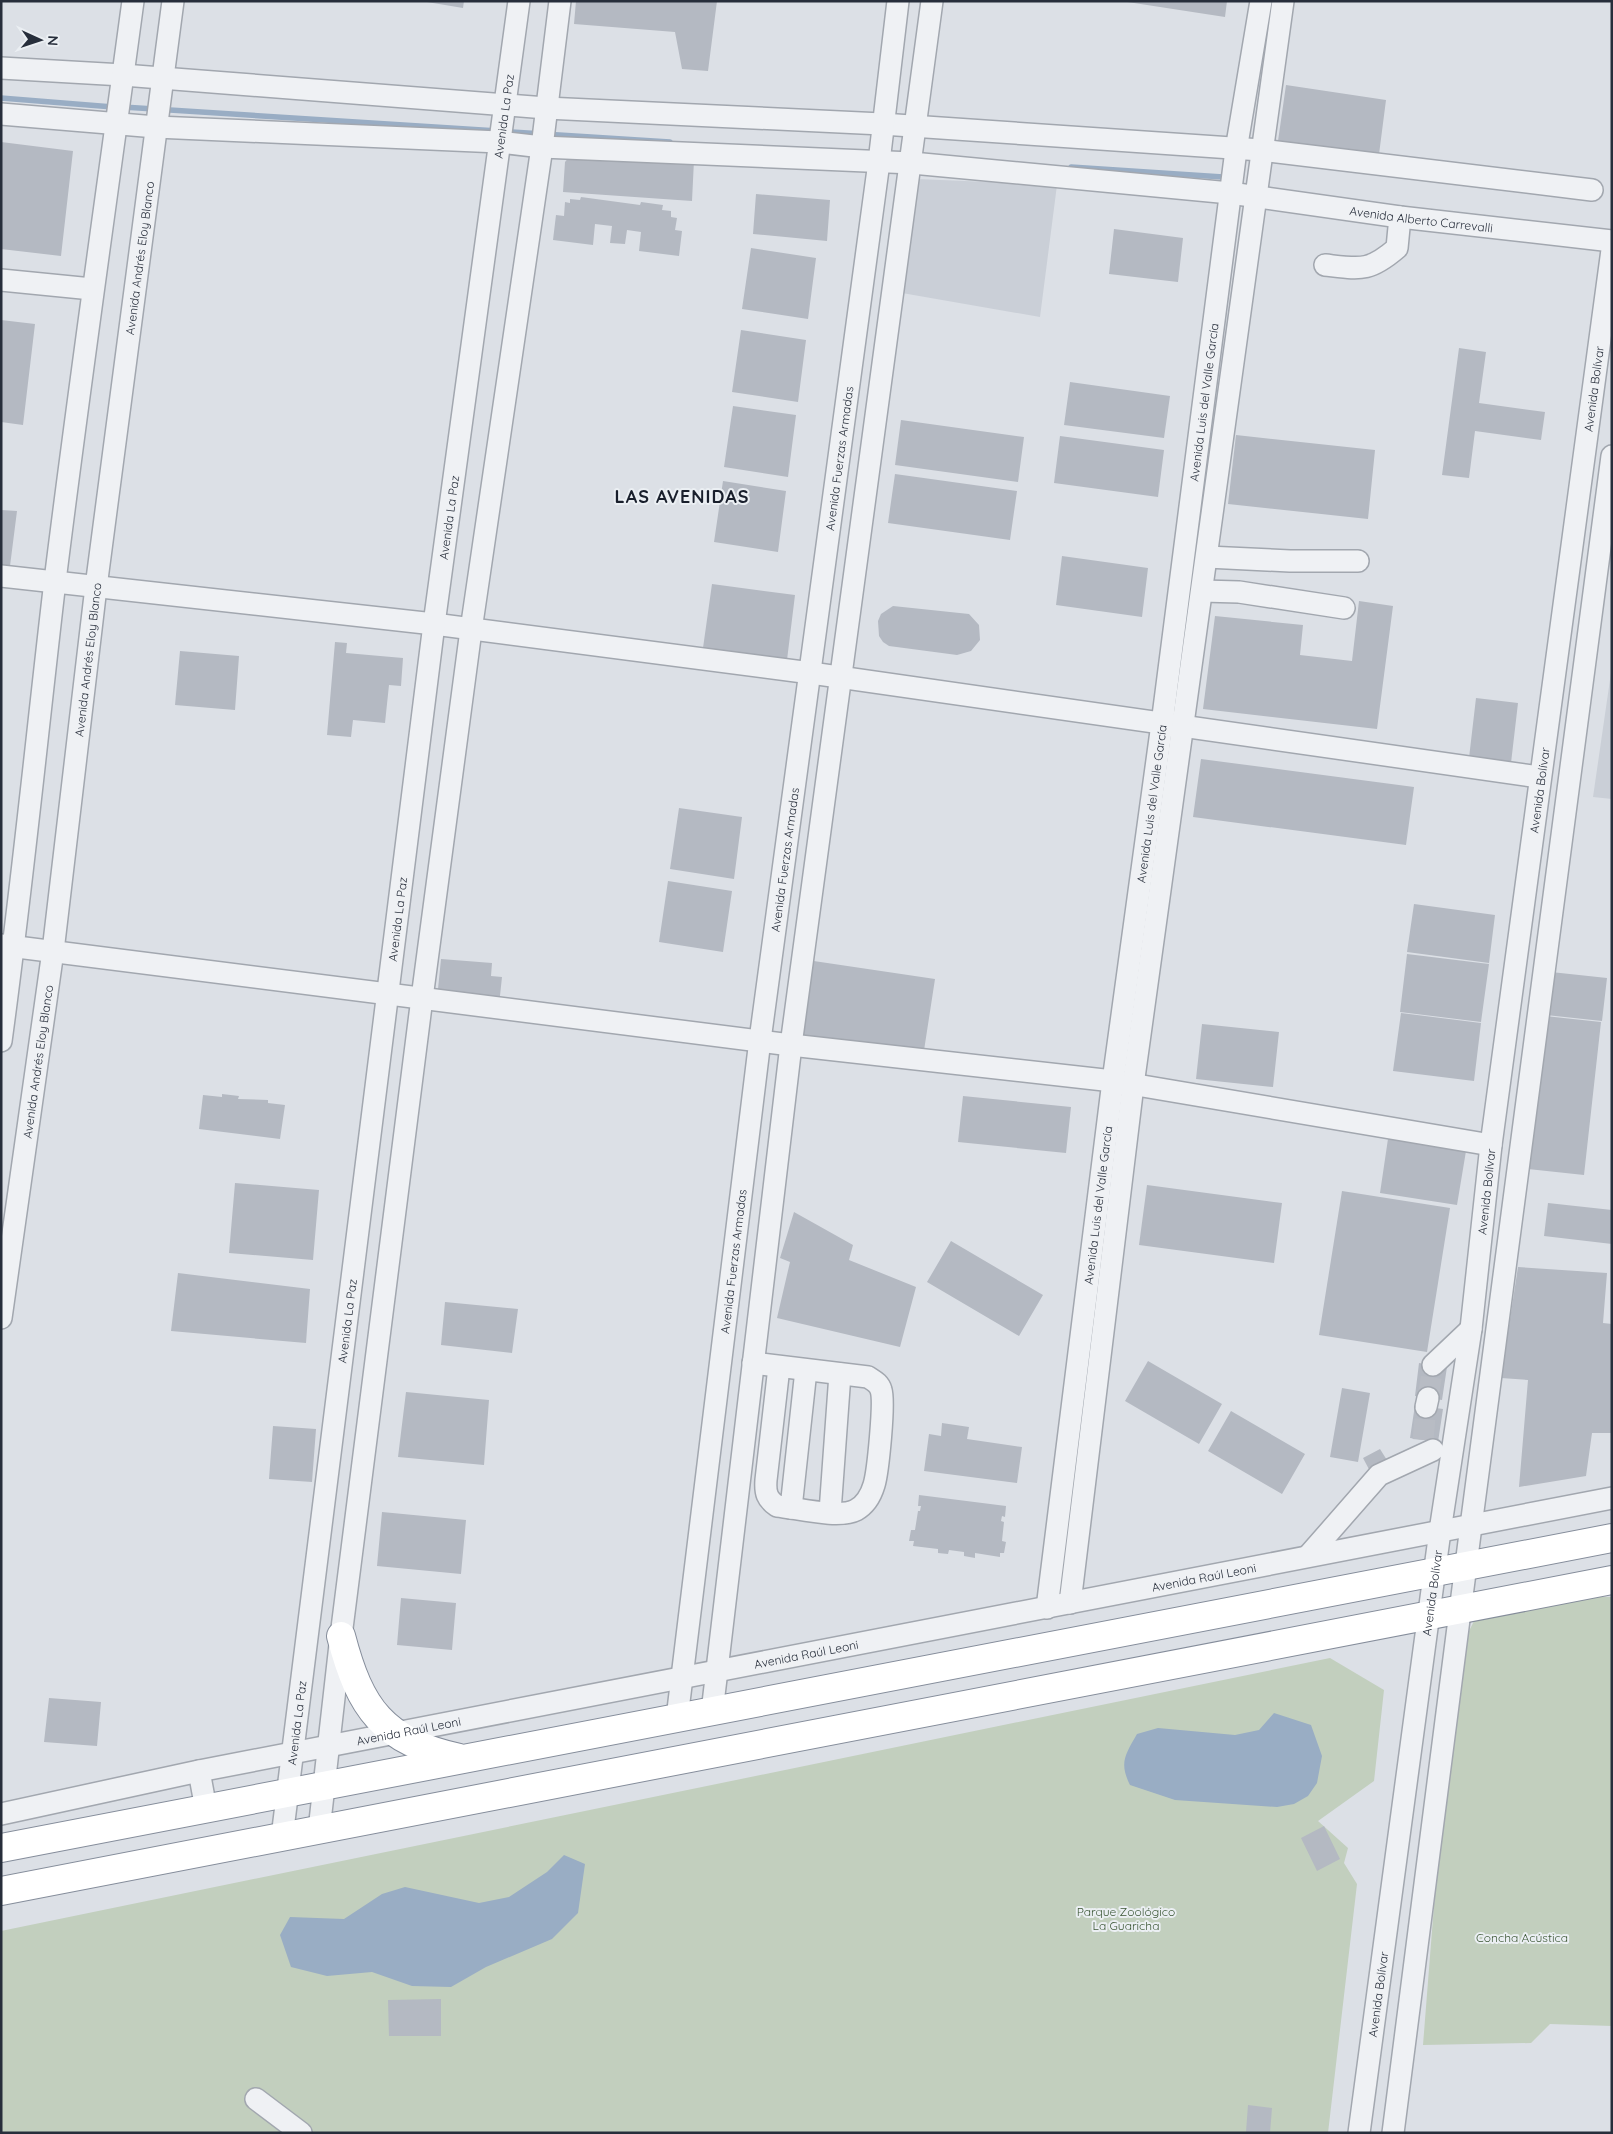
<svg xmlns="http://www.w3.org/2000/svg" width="1613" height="2134" font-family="Quicksand,sans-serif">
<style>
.built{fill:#cacfd7}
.green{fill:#c2cfbe}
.water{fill:#99adc4}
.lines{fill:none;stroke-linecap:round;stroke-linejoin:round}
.stream{stroke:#99adc4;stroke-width:5.5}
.building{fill:#b4b9c2}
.minor-tunnel{stroke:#b8bcc4;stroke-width:21;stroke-dasharray:21 11;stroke-linecap:butt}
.minor-casing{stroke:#a2a7af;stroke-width:24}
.highway-casing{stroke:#858d9b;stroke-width:30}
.minor{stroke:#eff1f4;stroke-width:21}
.highway{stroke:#fff;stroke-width:28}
.labels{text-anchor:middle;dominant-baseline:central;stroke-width:4;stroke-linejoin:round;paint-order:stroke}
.street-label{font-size:12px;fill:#272e3b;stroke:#ebeff3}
.park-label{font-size:12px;fill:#3b5635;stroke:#ebeff3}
.district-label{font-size:18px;font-weight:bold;letter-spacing:1px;fill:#191f2c;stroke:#ebeff3}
</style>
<rect width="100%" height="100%" fill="#dce0e6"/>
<path class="built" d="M917 179 1057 185 1040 317 902 293Z
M1612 666V799L1593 797Z"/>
<path class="green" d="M1569 1596 1612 1597V2026L1550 2024 1531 2043 1423 2045 1439 1842 1465 1639 1475 1619Z
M1330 1658 1384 1690 1374 1781 1318 1821 1348 1848 1344 1863 1357 1884 1328 2133H1V1931Z"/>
<path class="water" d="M1274 1713 1311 1725 1322 1756 1317 1783 1308 1796 1294 1804 1277 1807 1175 1800 1130 1785C1119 1763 1125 1755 1137 1734L1158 1728 1235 1735 1259 1730Z
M564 1855 585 1864 578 1913 552 1939 486 1967 451 1987 412 1986 372 1972 327 1976 291 1967 280 1935 290 1917 344 1919 382 1894 405 1887 479 1903 509 1897 547 1872Z"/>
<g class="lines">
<path class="stream" d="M1 98 113 107
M123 107 670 142
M1071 167 1223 177"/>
</g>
<path class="building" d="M421 1H464L463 8Z
M576 1H717L708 71 682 69 675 32 574 24Z
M1121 1H1227L1225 17Z
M1286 85 1386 100 1378 162 1277 148Z
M1 142 73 151 61 256 1 249Z
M570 156 694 160 692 201 563 192 565 162Z
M756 194 830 200 827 241 753 234Z
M581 197 640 205 641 202 663 205 662 210 671 211V217L677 218 675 230 682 231 679 256 639 251 641 232 627 230 625 244 610 243 612 226 595 224 593 245 553 240 556 215 564 216 565 202 570 203V199L580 200Z
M1114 229 1183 238 1178 282 1109 274Z
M751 248 816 258 808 319 742 309Z
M1 320 35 324 23 425 1 422Z
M741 330 806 340 798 402 732 392Z
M1459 348 1486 352 1479 403 1545 412 1541 440 1475 431 1469 478 1442 475Z
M1070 382 1170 396 1164 438 1064 425Z
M733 406 796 415 788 477 724 467Z
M901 420 1024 437 1018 482 895 465Z
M1236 435 1375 450 1368 519 1228 504Z
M1060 436 1164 450 1158 497 1054 483Z
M895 474 1017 491 1010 540 888 523Z
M723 481 786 491 778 552 714 542Z
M1 510 17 511 10 566 1 565Z
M1062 556 1148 568 1142 617 1056 605Z
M712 584 795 595 787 660 703 648Z
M1359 601 1393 606 1377 729 1203 709 1215 616 1303 625 1300 655 1352 661Z
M893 606 969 614 979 625 980 640 971 651 957 655 889 646 883 642 879 636 878 621 881 614Z
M335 642 347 643 346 653 403 658 401 686 389 685 385 723 353 720 351 737 327 735Z
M180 651 239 656 235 710 175 705Z
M1476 698 1518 703 1511 763 1469 758Z
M1201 759 1414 787 1406 845 1193 817Z
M679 808 742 817 734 879 670 869Z
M668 881 732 891 723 952 659 942Z
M1414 904 1495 915 1489 963 1407 952Z
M1407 954 1489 964 1481 1022 1400 1012Z
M441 959 492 963 491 976 502 977 499 1005 437 999Z
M807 960 935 979 923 1057 795 1038Z
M1551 972 1607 978 1602 1021 1546 1015Z
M1401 1013 1481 1023 1474 1081 1393 1071Z
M1545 1016 1601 1022 1584 1175 1528 1169Z
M1202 1024 1279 1032 1273 1087 1196 1079Z
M222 1094 239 1096 238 1099 268 1100V1103L285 1105 280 1139 199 1129 203 1095 222 1097Z
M963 1096 1071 1107 1066 1153 958 1142Z
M1389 1132 1467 1145 1457 1205 1380 1193Z
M235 1183 319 1190 313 1260 229 1253Z
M1147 1185 1282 1203 1274 1263 1139 1245Z
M1342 1191 1450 1208 1427 1352 1319 1335Z
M1548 1203 1612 1210V1244L1544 1236Z
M794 1212 853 1245 849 1260 916 1287 900 1347 777 1318 790 1262 780 1258Z
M951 1241 1043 1295 1019 1336 927 1282Z
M1518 1267 1607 1273 1603 1323 1612 1324V1433H1592L1586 1476 1519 1487 1528 1380 1501 1378Z
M178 1273 310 1289 306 1343 171 1331Z
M445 1302 518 1309 512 1353 441 1345Z
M1148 1361 1222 1404 1199 1444 1125 1401Z
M1419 1363 1447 1367 1442 1400 1415 1396Z
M1342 1388 1370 1393 1358 1462 1330 1457Z
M406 1392 489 1400 484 1465 398 1457Z
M1415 1405 1443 1409 1438 1442 1410 1438Z
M1231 1411 1305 1454 1282 1494 1208 1451Z
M942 1423 969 1427 967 1439 1022 1447 1017 1483 924 1471 929 1434 941 1436Z
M273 1426 316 1429 312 1482 269 1479Z
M1380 1449 1390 1465 1372 1475 1363 1458Z
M919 1495 1006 1506 1005 1517 1002 1516 1001 1521 1004 1522 1002 1541 1006 1542 1004 1553H1000V1557L975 1553V1558L964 1556V1552L949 1550 948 1554 938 1553V1549L913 1546 914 1541H909L911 1530H915L918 1511H920L921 1506H918Z
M382 1512 466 1520 461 1574 377 1566Z
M401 1598 456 1603 452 1650 397 1645Z
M49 1698 101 1702 97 1746 44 1742Z
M1324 1826 1340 1859 1317 1871 1301 1838Z
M441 1999V2036H389L388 2000Z
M1248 2105 1272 2108 1270 2133 1246 2132Z"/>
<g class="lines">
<path class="minor-tunnel" d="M1428 1398 1433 1365
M1423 1440 1426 1407"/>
<g class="minor-casing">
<g id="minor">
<path d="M1 68 123 75 546 108 882 124 1261 150 1592 190"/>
<path id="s1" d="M1 114 156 127 499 142 542 147 912 163 1230 193 1400 217 1612 241"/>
<path d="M1325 265C1361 269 1369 272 1397 248L1400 217"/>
<path d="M1 280 92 289"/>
<path d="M1207 557 1290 561H1358"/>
<path d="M1 576 434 624 811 673 1539 777"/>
<path d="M1202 591 1239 592 1344 608"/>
<path d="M1 945 791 1045 1113 1081 1491 1145"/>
<path d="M1 1041C22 888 37 734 55 581 79 387 107 194 133 1"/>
<path id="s2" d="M1 1318 53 951 96 587 173 1"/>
<path d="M753 1363 868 1377C874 1381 879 1383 881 1390 885 1402 878 1472 874 1485 871 1495 865 1505 856 1510 839 1519 797 1508 777 1506 767 1499 765 1493 766 1480L779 1367"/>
<path d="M1433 1365 1471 1329"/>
<path d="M1426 1407 1428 1398"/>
<path d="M791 1508 806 1370"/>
<path d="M830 1512 840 1374"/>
<path d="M1309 1555 1379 1475 1433 1450"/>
<path d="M1070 1603 1133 1085 1283 1"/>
<path id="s3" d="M1047 1608 1113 1081 1162 724 1236 150 1261 1"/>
<path d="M712 1712 791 1045 932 1"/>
<path id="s4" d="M677 1718 760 1040 879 162 898 1"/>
<path d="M199 1771 206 1809"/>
<path id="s5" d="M1 1814 199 1771 1612 1498"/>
<path d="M319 1830 341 1636 422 998 471 630 542 147 560 1"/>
<path id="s6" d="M282 1837 434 624 519 1"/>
<path d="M256 2099 301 2133"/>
<path id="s7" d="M1359 2133 1440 1531 1471 1329 1491 1145 1612 250"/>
<path d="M1393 2133 1471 1526 1612 456"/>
</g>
</g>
<g class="highway-casing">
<path id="highway" d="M341 1636C360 1709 383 1741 459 1758
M1 1848 1612 1538
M1 1891 1612 1580"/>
</g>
<use href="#minor" class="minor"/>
<use href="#highway" class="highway"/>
</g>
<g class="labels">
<g class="street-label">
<text stroke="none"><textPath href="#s6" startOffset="1735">Avenida La Paz</textPath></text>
<text stroke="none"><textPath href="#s1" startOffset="1425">Avenida Alberto Carrevalli</textPath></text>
<text stroke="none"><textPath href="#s2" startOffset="1069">Avenida Andrés Eloy Blanco</textPath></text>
<text stroke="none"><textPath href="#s7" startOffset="1760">Avenida Bolívar</textPath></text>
<text stroke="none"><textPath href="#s3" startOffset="1216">Avenida Luis del Valle García</textPath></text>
<text stroke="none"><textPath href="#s4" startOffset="1270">Avenida Fuerzas Armadas</textPath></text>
<text stroke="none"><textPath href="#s6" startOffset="1330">Avenida La Paz</textPath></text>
<text stroke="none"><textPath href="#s2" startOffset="664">Avenida Andrés Eloy Blanco</textPath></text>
<text stroke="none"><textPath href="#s7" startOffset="1355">Avenida Bolívar</textPath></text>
<text stroke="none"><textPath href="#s3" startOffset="811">Avenida Luis del Valle García</textPath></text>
<text stroke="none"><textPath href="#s4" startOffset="865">Avenida Fuerzas Armadas</textPath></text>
<text stroke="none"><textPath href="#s6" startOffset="925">Avenida La Paz</textPath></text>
<text stroke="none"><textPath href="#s2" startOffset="259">Avenida Andrés Eloy Blanco</textPath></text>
<text stroke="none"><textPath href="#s7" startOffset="950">Avenida Bolívar</textPath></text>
<text stroke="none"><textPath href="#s3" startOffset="406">Avenida Luis del Valle García</textPath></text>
<text stroke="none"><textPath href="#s4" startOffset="460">Avenida Fuerzas Armadas</textPath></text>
<text stroke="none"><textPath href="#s6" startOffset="520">Avenida La Paz</textPath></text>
<text stroke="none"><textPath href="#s5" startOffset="1226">Avenida Raúl Leoni</textPath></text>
<text stroke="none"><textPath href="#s7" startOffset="545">Avenida Bolívar</textPath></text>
<text stroke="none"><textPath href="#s5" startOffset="821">Avenida Raúl Leoni</textPath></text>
<text stroke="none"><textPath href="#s6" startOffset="115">Avenida La Paz</textPath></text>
<text stroke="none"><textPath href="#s5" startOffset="416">Avenida Raúl Leoni</textPath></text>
<text stroke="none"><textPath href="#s7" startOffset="140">Avenida Bolívar</textPath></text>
</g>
<g class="park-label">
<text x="1126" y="1911">Parque Zoológico<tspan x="1126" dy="14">La Guaricha</tspan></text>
<text x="1522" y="1937">Concha Acústica</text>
</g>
<g class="district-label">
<text x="682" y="496">LAS AVENIDAS</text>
</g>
</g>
<rect width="1613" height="2134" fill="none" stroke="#272e3b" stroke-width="5"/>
<g transform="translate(40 40) rotate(93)" stroke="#ebeff3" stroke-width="4" paint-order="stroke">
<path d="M0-4L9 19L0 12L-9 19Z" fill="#272e3b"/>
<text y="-8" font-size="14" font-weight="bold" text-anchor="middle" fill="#272e3b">N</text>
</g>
</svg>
